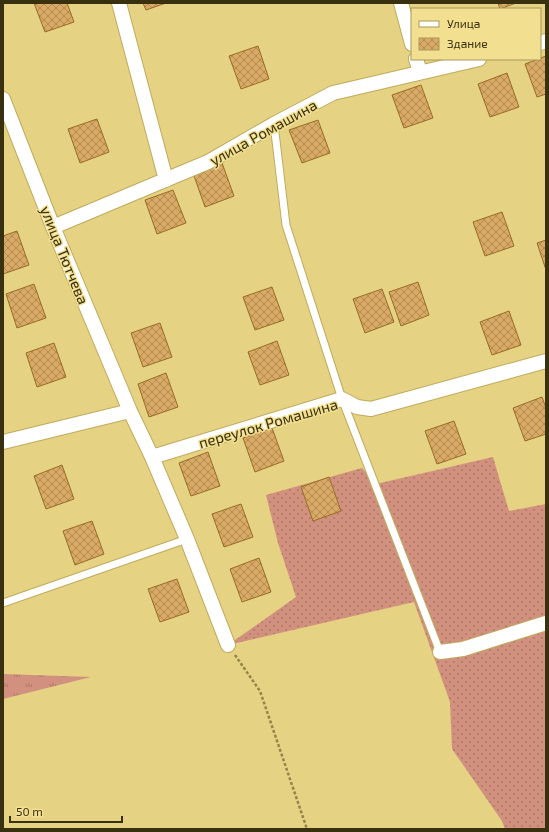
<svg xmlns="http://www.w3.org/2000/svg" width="549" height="832" font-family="'Exo 2',sans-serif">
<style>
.grass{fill:url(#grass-tufts)}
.garden{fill:url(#garden-dots)}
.building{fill:url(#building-cross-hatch);stroke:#976c25}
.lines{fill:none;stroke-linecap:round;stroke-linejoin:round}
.service-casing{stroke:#bfab5d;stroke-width:9}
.minor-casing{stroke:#bfab5d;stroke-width:16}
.path{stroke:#93854b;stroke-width:2.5;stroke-dasharray:3 2;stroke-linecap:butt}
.service{stroke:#fff;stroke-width:7}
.minor{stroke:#fff;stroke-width:14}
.labels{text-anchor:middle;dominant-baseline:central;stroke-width:3;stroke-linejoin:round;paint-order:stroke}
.street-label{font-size:15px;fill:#38300e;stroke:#f3df90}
</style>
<defs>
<pattern id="grass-tufts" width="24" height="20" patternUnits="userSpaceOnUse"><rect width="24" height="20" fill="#d2917f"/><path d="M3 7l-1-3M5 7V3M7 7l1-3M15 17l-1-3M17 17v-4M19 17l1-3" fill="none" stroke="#ab7766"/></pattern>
<pattern id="garden-dots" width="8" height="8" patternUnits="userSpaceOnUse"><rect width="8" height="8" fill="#d2917f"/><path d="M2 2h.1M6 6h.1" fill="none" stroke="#ab7766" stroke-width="1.8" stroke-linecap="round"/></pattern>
<pattern id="building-cross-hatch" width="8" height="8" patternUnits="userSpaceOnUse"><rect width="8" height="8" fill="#d9aa66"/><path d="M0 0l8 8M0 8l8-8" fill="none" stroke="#b18b52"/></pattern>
</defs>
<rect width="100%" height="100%" fill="#e6d283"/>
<path class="grass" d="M3 674 91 677 3 699Z"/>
<path class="garden" d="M493 457 509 511 546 504V829H505L502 821 452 749 450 702 414 602 228 645 296 597 278 543 266 495 362 468 376 484Z"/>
<path class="building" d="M34 3H67L74 22 45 32Z
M143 3H166L146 10Z
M498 3H516L500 9Z
M258 46 269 79 241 89 229 56Z
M546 56V94L537 97 525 64Z
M507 73 519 107 490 117 478 84Z
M421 85 433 118 404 128 392 95Z
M97 119 109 152 80 163 68 129Z
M318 120 330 153 302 163 289 130Z
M222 163 234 196 205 207 193 173Z
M173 190 186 223 157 234 145 200Z
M502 212 514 246 485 256 473 222Z
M17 231 29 265 3 274V236Z
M546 240V270L537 243Z
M418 282 429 315 401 326 389 292Z
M34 284 46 318 17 328 6 294Z
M272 287 284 320 255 330 243 297Z
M382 289 394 322 365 333 353 299Z
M509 311 521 345 492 355 480 322Z
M160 323 172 357 143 367 131 333Z
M277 341 289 375 260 385 248 352Z
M54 343 66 377 37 387 26 353Z
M166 373 178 407 149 417 138 384Z
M542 397 546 408V434L525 441 513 408Z
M454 421 466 454 437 464 425 431Z
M272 428 284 461 255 472 243 438Z
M208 452 220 486 191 496 179 463Z
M62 465 74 499 46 509 34 476Z
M329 477 341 511 313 521 301 487Z
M241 504 253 537 224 547 212 514Z
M92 521 104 554 75 565 63 531Z
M259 558 271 592 242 602 230 569Z
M177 579 189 612 160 622 148 589Z"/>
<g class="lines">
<g class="service-casing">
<path id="service" d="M274 124 286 225 342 399 440 652
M3 603 187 539"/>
</g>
<g class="minor-casing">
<path id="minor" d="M119 3 166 180
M401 3 412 44
M540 43 546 41
M416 59 420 72
M3 99 53 227 130 411 152 457 187 539 228 645
M53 227 208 162 274 124 333 93 479 59
M3 442 130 411
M152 457 342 399 357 407 371 409 546 361
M440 652 463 649 546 623"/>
</g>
<path class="path" d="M235 655 260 691 307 829"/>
<use href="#service" class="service"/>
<use href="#minor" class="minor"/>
</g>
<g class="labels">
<g class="street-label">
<text transform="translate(263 132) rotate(-29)">улица Ромашина</text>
<text transform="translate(65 255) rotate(68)">улица Тютчева</text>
<text transform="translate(268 423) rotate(-16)">переулок Ромашина</text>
</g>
</g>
<rect width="549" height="832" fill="none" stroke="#38300e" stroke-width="8"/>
<rect x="411" y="8" width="130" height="52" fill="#f3df90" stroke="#a8995c"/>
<rect x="419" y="21" width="20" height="6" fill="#ffffff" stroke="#a8995c"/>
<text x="447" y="28" font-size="12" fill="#38300e">Улица</text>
<rect x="419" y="38" width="20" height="12" fill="url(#building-cross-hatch)" stroke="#a8995c"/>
<text x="447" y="48" font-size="12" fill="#38300e">Здание</text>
<path d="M10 816v6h112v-6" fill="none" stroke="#38300e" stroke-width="2"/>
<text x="16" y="816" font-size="12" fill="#38300e" stroke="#f3df90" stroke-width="3" paint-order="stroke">50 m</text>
</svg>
